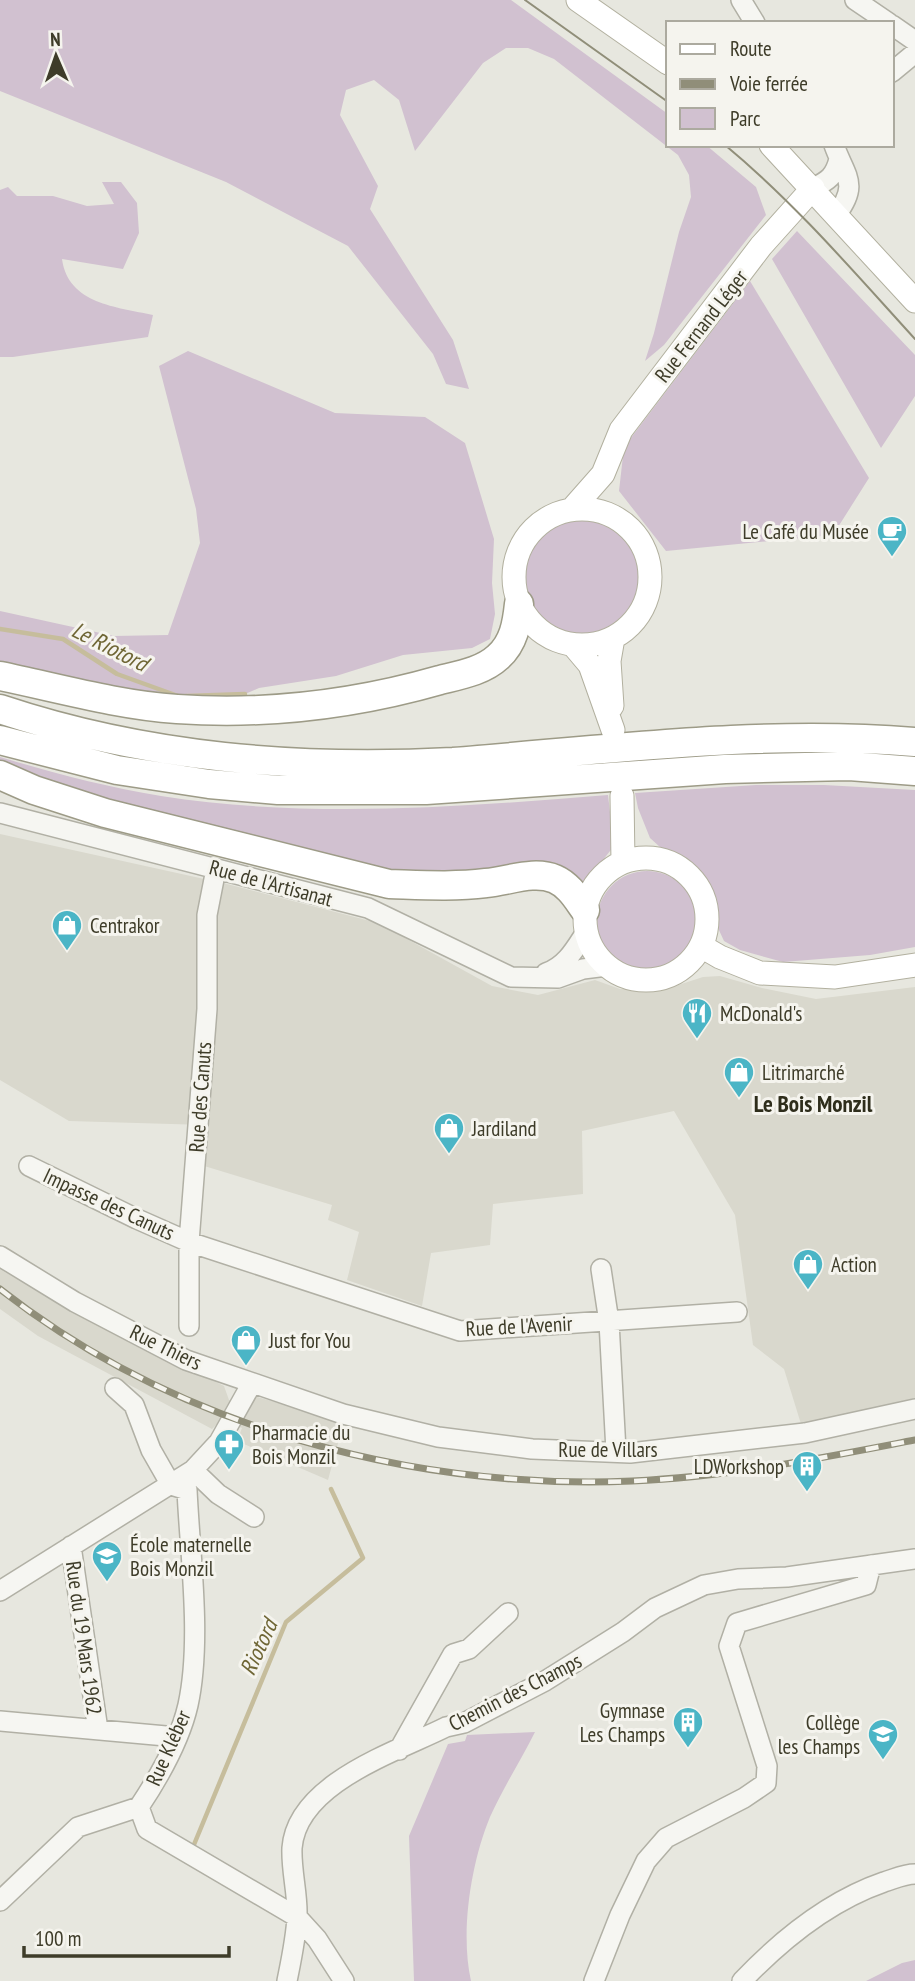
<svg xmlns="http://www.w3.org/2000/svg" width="915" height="1981" font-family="'PT Sans Narrow',sans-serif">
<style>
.built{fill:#d9d8cd}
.green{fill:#d1c1d0}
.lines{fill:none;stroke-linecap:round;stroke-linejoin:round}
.stream{stroke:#c6bd9c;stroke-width:4.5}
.minor-casing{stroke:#b1b0a5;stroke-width:22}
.major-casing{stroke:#b2b09f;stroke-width:25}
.highway-casing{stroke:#9d9b87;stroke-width:31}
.minor{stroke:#f6f6f2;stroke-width:19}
.major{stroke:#fff;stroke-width:23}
.highway{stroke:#fff;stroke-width:28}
.tram{stroke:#908e79;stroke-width:2}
.rail-casing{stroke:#908e79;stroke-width:7}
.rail{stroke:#f5f4ee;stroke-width:4.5;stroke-dasharray:13;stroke-linecap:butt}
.labels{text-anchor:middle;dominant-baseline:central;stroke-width:6;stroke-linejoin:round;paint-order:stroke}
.street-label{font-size:21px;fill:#3e3c29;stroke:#f5f4ee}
.poi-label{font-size:21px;fill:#3e3c29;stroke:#f5f4ee;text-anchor:start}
.water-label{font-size:23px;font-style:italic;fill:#6f6635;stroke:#f5f4ee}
.neighbourhood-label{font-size:23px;font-weight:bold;fill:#2e2d1b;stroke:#f5f4ee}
</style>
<rect width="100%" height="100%" fill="#e7e7df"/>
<path class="built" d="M0 834 227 884 378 923 492 986 538 995 595 980 620 989H666L703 977 720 976 762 988 816 999 915 987V1398L801 1424 784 1369 753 1345 735 1215 674 1111 582 1131 583 1194 493 1204 490 1245 431 1253 422 1306 347 1280 359 1232 328 1220 332 1205 201 1165 205 1125 69 1121 0 1080Z
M0 1265 26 1283 68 1308 224 1386 229 1400 244 1405 257 1397 344 1421 328 1480 237 1441 242 1428 221 1420 212 1429 38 1336 0 1309Z"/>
<path class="green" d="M0 0H511L668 114V145H706L756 187 766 215 664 345 645 361 654 333 679 232 691 197 689 175 678 155 554 59 528 48H506L483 63 415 151 399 100 374 80 346 90 340 115 378 186 370 209 453 340 469 389 446 384 433 354 348 246 226 182 0 91Z
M102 182H121L137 203 139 233 123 269 62 259C68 304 117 307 153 315L148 337 13 357H0V190L8 187 17 196H53L87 206 114 204Z
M797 231 915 355V396L881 448 772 259Z
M750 281 869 478 833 535 666 551 619 491 624 447Z
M188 351 335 413 425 417 465 443 494 539 492 583 495 614 490 639 472 648 403 655 336 676 259 688 227 702 140 695 0 665V611L114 636 168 635 200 543 196 509 159 366Z
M522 577a61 61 0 1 1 122 0a61 61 0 1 1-122 0Z
M0 757C53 773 106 787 161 796 309 819 459 807 608 795L614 846 583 885 340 867 0 769Z
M756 785H824L915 790V947L870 955 783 962 740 950 724 941 718 928 714 897 704 880 692 865 660 847 650 838 638 808 635 793Z
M597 921a50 50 0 1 1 100 0a50 50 0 1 1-100 0Z
M535 1732C521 1760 503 1788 490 1817 471 1863 460 1932 471 1981H414L409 1836 448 1744 465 1741 467 1735Z
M915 1960V1981H866L902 1963Z"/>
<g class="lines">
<path class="stream" d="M0 629 63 639 117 674 178 696
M186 696 245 694
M193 1847 286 1622 363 1558 331 1489"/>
<g class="minor-casing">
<path id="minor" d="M741 0 755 23
M855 0 889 23
M892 25 915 41
M892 72 915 53
M834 145C845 176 860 184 836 215
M813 188C828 181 835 176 839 159
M0 813 368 908 511 977 558 978 583 969 607 966
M546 973C566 966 575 949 586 932
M29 1166 137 1219 189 1242 460 1331 737 1312
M0 1256 75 1302 186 1360 343 1414 438 1437 532 1449 630 1453 805 1433 915 1409
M601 1269 609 1322 616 1451
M189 1326V1242L207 1009V915L216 869
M115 1388 134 1405 151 1450 171 1485
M193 1470 219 1442 252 1383
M71 1546 98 1730
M0 1591 193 1470 218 1494 254 1517
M0 1721 177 1737
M399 1750 453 1654 469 1649 508 1613
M139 1807 147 1829 297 1917 317 1939 344 1981
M0 1901 78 1827 139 1807C159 1777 180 1740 188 1705 202 1641 190 1556 187 1490L171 1485
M287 1981C291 1961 296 1938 297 1917 298 1894 291 1871 292 1848 297 1783 396 1752 446 1727L464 1723 545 1681 623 1632 655 1608 704 1585 738 1579 787 1577 915 1559
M594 1981 620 1915 646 1861 666 1838 744 1798 766 1783 767 1766 729 1646 737 1623 866 1585 871 1565
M742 1981C782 1939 829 1901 884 1882 894 1879 904 1874 915 1874"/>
</g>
<g class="major-casing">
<path id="major" d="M578 0 668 63
M771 145 915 301
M573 508 603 474 621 430 761 246 813 188
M514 577a68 68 0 1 1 136 0a68 68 0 1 1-136 0Z
M574 646 590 665 613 730
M612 706 609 661 613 638
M622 796 623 862
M585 919a61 61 0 1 1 122 0a61 61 0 1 1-122 0Z
M701 946 720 957 760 973 835 977 915 965"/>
</g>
<g class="highway-casing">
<path id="highway" d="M0 676C58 688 118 705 177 709 265 715 356 704 440 680 460 675 483 671 498 657 514 643 517 623 519 604
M0 709C147 758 299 770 453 762 606 750 761 729 915 742
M0 740 117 770 209 784 278 790H426L725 769 849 766 915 771
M0 775 34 790 105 813 389 884C422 885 454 887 486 883 509 881 534 870 555 879 569 885 577 899 585 910"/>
</g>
<use href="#minor" class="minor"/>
<use href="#major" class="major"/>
<use href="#highway" class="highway"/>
<path class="tram" d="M525 0 668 102
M725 145C795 203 854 272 915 339"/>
<g class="rail-casing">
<path id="rail" d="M0 1289C176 1427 411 1490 632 1481 728 1477 821 1458 915 1440"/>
</g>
<use href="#rail" class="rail"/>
</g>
<defs>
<g id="cafe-pin" transform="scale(1.575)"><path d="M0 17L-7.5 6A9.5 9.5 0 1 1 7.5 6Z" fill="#4bb5c6" stroke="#f5f4ee"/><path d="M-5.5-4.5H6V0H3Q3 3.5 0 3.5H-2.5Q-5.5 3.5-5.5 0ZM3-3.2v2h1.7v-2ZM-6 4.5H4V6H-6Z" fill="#fff"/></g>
<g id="shop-pin" transform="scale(1.575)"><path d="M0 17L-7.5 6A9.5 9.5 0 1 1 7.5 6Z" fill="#4bb5c6" stroke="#f5f4ee"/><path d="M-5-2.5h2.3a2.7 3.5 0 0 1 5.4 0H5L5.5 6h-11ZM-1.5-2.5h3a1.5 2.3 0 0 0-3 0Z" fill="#fff"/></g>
<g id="restaurant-pin" transform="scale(1.575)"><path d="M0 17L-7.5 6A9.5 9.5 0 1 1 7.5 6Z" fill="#4bb5c6" stroke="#f5f4ee"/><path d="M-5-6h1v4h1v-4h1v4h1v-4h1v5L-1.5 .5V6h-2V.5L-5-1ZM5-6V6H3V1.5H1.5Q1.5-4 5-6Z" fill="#fff"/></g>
<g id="pharmacy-pin" transform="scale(1.575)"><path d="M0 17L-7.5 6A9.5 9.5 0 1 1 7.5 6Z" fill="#4bb5c6" stroke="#f5f4ee"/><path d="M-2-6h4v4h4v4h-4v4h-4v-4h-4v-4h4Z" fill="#fff"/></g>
<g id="building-pin" transform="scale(1.575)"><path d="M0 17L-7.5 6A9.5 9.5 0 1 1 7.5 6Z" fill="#4bb5c6" stroke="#f5f4ee"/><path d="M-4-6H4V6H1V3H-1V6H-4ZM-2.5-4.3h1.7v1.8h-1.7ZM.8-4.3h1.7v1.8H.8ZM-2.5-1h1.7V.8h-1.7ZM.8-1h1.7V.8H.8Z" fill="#fff"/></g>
<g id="school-pin" transform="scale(1.575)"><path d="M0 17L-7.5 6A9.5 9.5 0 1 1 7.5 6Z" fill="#4bb5c6" stroke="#f5f4ee"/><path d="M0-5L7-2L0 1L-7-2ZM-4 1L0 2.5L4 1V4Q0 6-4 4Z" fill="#fff"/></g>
</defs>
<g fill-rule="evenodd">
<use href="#cafe-pin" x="892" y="531"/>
<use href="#shop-pin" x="67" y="925"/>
<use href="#restaurant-pin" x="697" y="1013"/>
<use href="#shop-pin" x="739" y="1072"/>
<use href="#shop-pin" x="449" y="1128"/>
<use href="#shop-pin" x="808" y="1264"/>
<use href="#shop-pin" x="246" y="1340"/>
<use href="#pharmacy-pin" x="229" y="1444"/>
<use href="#building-pin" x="807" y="1466"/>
<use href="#school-pin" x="107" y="1556"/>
<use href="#building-pin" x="688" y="1722"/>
<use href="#school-pin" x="883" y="1734"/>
</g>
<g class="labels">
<g class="street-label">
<text transform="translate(701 326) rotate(-52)">Rue Fernand Léger</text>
<text transform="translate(271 883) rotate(15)">Rue de l'Artisanat</text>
<text transform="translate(200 1097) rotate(-86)">Rue des Canuts</text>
<text transform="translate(109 1204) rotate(25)">Impasse des Canuts</text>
<text transform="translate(519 1326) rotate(-3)">Rue de l'Avenir</text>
<text transform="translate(166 1347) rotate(26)">Rue Thiers</text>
<text x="608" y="1449">Rue de Villars</text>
<text transform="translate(84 1638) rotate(82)">Rue du 19 Mars 1962</text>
<text transform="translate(515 1692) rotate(-27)">Chemin des Champs</text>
<text transform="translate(168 1748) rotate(-66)">Rue Kléber</text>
</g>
<g class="poi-label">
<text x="869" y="531" text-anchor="end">Le Café du Musée</text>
<text x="90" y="925">Centrakor</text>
<text x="720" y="1013">McDonald's</text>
<text x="762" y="1072">Litrimarché</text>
<text x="472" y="1128">Jardiland</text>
<text x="831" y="1264">Action</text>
<text x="269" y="1340">Just for You</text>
<text x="252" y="1432">Pharmacie du<tspan x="252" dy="24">Bois Monzil</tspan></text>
<text x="784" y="1466" text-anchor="end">LDWorkshop</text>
<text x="130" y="1544">École maternelle<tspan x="130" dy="24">Bois Monzil</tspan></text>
<text x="665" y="1710" text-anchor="end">Gymnase<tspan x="665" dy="24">Les Champs</tspan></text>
<text x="860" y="1722" text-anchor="end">Collège<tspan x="860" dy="24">les Champs</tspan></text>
</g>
<g class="water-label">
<text transform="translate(110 646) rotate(27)">Le Riotord</text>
<text transform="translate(258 1647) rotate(-65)">Riotord</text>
</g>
<g class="neighbourhood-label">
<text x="813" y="1103">Le Bois Monzil</text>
</g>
</g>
<rect x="666" y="21" width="228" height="126" fill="#f5f4ee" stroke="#acaa9f" stroke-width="2"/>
<rect x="680" y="44" width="35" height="10" fill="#ffffff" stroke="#acaa9f" stroke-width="2"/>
<text x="730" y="56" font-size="21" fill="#3e3c29">Route</text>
<rect x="680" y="79" width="35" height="10" fill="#908e79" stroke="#acaa9f" stroke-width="2"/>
<text x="730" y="91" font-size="21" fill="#3e3c29">Voie ferrée</text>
<rect x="680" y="108" width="35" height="21" fill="#d1c1d0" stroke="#acaa9f" stroke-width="2"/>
<text x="730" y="126" font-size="21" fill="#3e3c29">Parc</text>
<g transform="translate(56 56) rotate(358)" stroke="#f5f4ee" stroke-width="5" paint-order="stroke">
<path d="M0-5L12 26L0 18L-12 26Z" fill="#3e3c29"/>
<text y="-10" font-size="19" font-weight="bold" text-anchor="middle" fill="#3e3c29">N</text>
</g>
<path d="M24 1946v10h205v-10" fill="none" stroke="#3e3c29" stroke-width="3.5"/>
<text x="35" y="1946" font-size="21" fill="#3e3c29" stroke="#f5f4ee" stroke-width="5" paint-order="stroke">100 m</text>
</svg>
